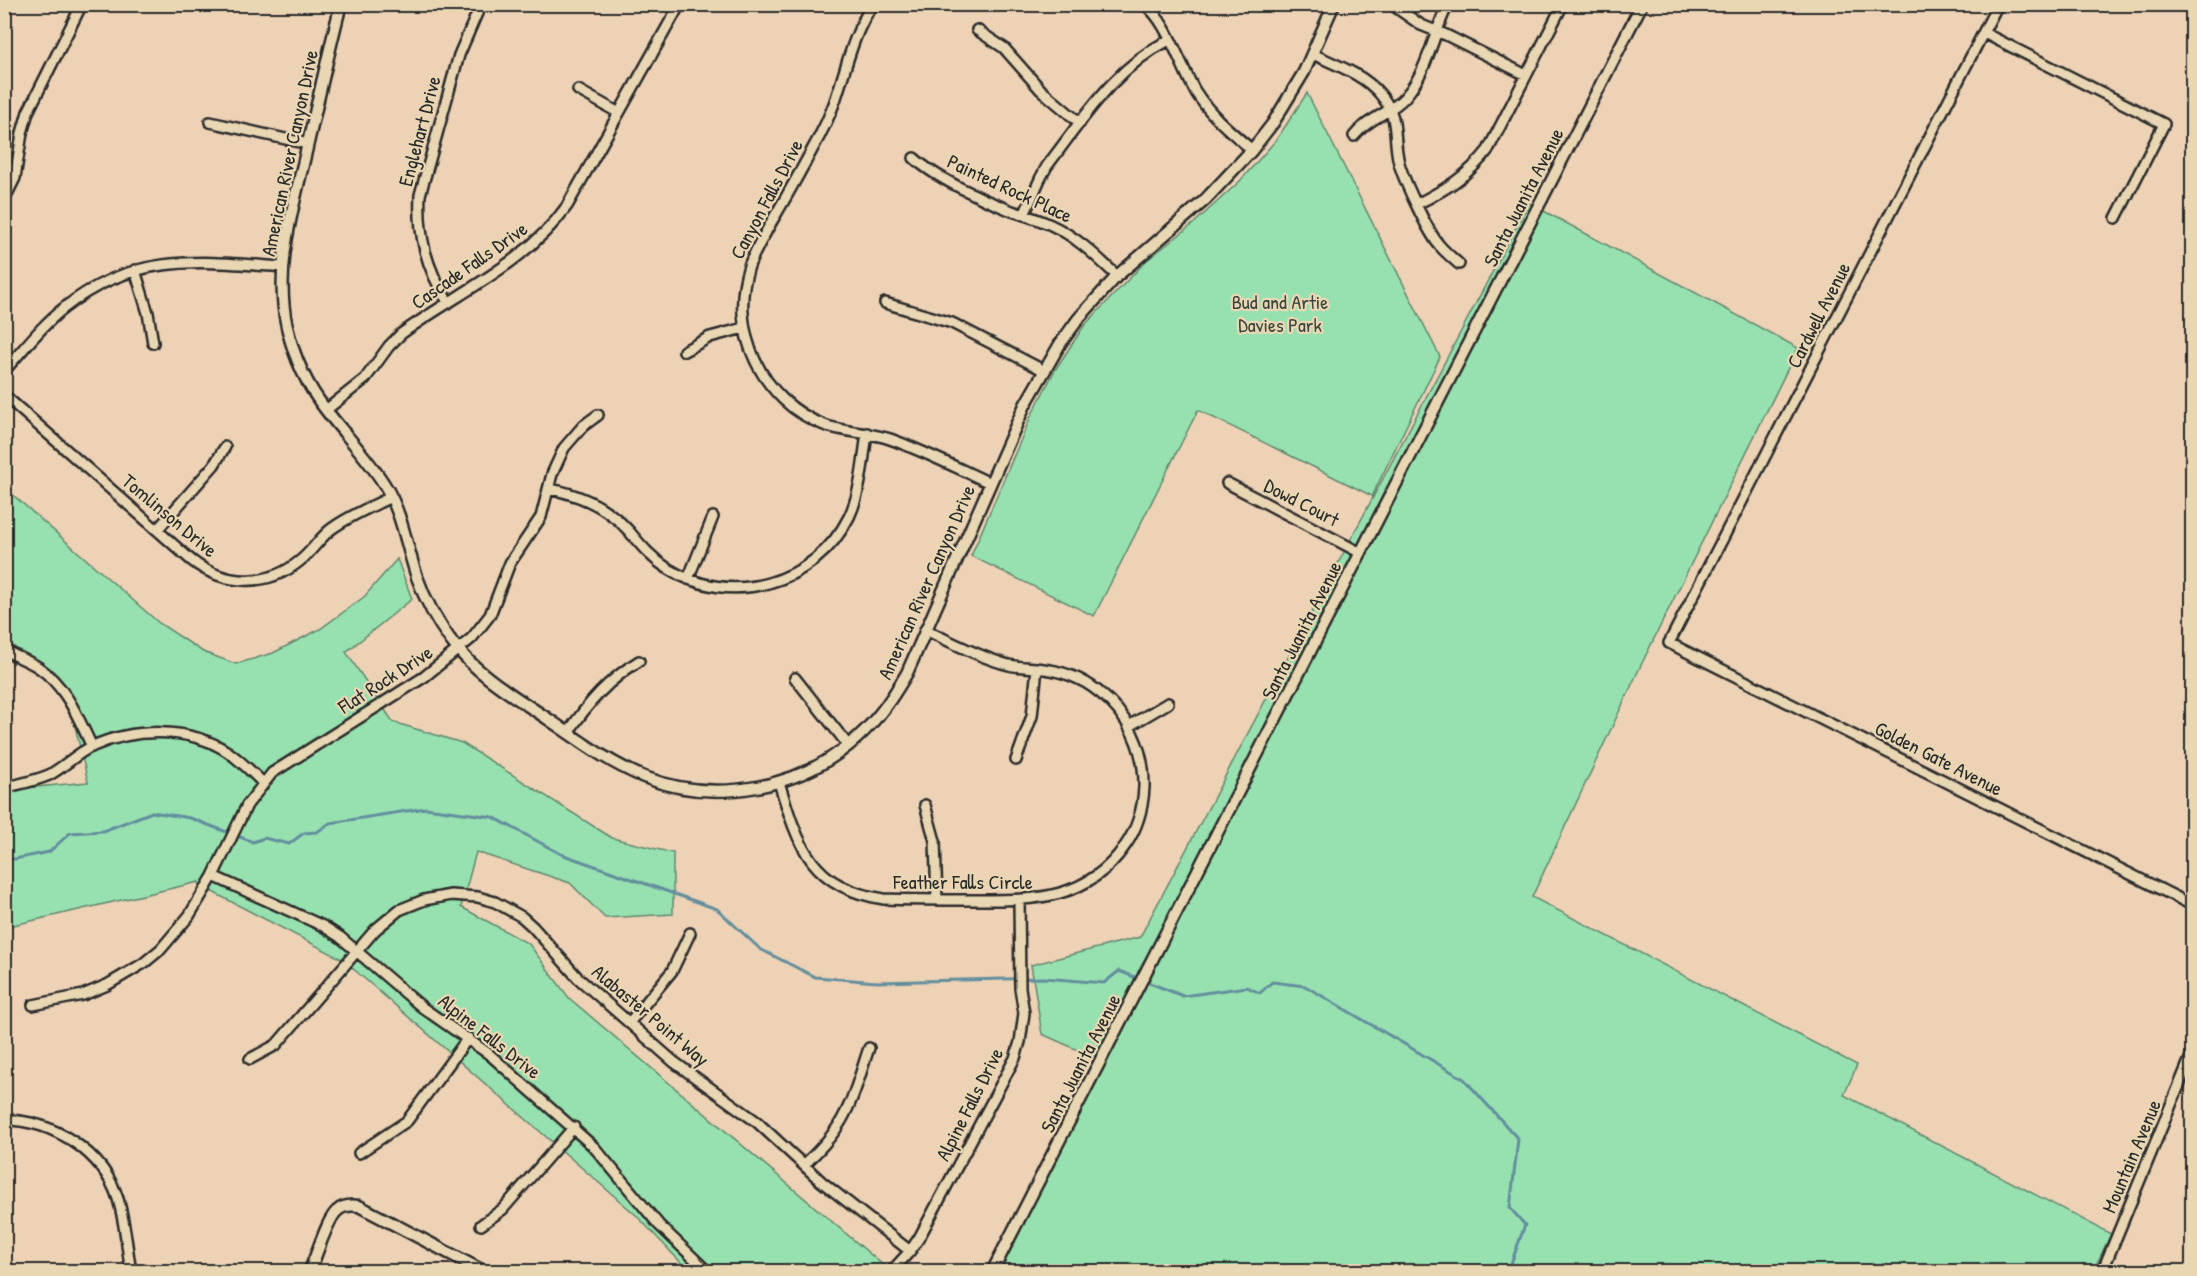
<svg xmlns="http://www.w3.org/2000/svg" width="2197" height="1276" font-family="'Patrick Hand',sans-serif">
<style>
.green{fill:#97e1b0;stroke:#61866e;stroke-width:1.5}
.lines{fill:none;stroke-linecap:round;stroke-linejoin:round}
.stream{stroke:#638e9d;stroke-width:3}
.minor-casing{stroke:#2b2b2b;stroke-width:14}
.tertiary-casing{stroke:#2b2b2b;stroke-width:15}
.minor{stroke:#e9d7b4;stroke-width:9}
.tertiary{stroke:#e9d7b4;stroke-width:10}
.labels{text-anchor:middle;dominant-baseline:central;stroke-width:4.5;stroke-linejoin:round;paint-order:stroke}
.street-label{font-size:20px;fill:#2b2b2b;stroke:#e9d7b4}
.park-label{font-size:20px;fill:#3b463f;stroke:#e9d7b4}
</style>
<rect width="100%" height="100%" fill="#edd2b5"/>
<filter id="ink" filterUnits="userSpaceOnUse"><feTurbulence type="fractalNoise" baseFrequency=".0167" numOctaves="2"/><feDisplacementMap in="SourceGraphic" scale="12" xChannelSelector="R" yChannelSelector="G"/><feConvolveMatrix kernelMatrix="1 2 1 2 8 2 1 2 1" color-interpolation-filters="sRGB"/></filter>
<g filter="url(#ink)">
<path class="green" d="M1307 93 1440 357 1372 496 1198 410 1094 616 971 556 1031 416 1055 370 1084 326 1146 261 1193 224 1240 181 1277 139Z
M1529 203 1798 348 1643 661 1532 897 1857 1065 1844 1095 2111 1234 2093 1271 996 1272 1096 1058 1042 1034 1031 965 1140 937Z
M5 488 159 623 203 652 236 664 273 653 320 629 364 597 397 559 412 599 346 652 393 722 462 743 612 838 673 853V914L605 918 570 883 476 852 461 907 529 944 569 998 890 1271H689L636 1215 342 959 199 885V882L5 927V790L88 782 67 692 5 639Z"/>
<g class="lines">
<path class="stream" d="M4 859H15L49 852 70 833 103 831 152 812 190 818 253 842 264 838 289 844 304 833 317 832 330 823 426 808 493 817 561 854 717 909 760 949 815 977 877 982 1044 978 1104 983 1119 971 1183 996 1247 987 1260 993 1272 982 1305 986 1464 1079 1518 1139 1510 1208 1525 1225 1508 1272"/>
<g class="minor-casing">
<path id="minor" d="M873 4C853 33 846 69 835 101 829 118 821 134 812 150 799 174 786 198 772 221 764 236 755 250 749 266 728 329 761 401 824 425 846 433 869 432 890 439 924 451 957 468 990 483
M1144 4C1166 18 1181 67 1195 91 1210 115 1231 132 1252 150
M1391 4 1421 25 1446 35 1526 75
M1998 4 1669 643 2192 905
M977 30 1004 48 1041 90 1080 123
M1984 33 2164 124 2116 218
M1313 54C1336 65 1363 74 1380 94 1401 119 1392 136 1399 163 1404 181 1427 230 1439 245 1445 252 1452 258 1459 264
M578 90 619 113
M210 122 308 144
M1354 136C1368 118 1391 113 1405 97 1428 71 1433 34 1448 4
M914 158C936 178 983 200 1012 211 1025 215 1038 219 1051 225 1077 237 1096 256 1117 276
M4 200 15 178 22 133 28 112 82 4
M1417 204C1445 190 1468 176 1488 150L1563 4
M1024 215 1040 179 1047 166C1084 118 1114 68 1169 40
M135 270 148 313 153 343
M448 302C426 268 418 235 420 195L459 55 481 4
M885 303 952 323 1043 370
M684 351 710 337 744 328
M4 371C24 349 42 325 64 308 134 252 200 261 283 267
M4 395 191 560C224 586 268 588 301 560 312 551 319 539 330 530 348 516 371 507 391 497
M326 410 365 379 389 346 401 334C457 293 526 264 567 206L680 4
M1227 483 1361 553
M549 489C579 494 607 507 628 530 640 544 651 558 667 568 730 608 815 585 849 517 861 492 863 461 867 433
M157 530 214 465 225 447
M688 579 713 517
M4 650C15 656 27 660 38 667 66 686 78 717 92 747
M795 678 848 745
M1129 726 1168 703
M568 733C588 703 608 680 639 661
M1016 760 1032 716 1037 668
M779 782C798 844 810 888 884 899 914 900 944 900 974 900 1034 900 1087 901 1125 846 1137 829 1143 808 1144 787 1145 750 1128 714 1099 692 1082 678 1059 670 1036 668 1027 667 1018 667 1009 665 981 658 952 642 925 630
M4 788C19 784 35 781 49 775 64 767 76 754 91 747 133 728 189 726 228 752 241 761 252 772 263 783
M925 805 935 841 937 900
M213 876 323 926 340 937 423 1008 489 1054 594 1147 659 1225 708 1272
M33 1005 83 995 107 985 144 963 161 949 189 916 213 876 247 805 272 773 424 677 472 638 490 615 510 563 541 517 552 474 564 448 583 426 598 415
M629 1023 672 971 690 933
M250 1059 276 1045 375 930 399 910 424 900 451 895 478 897 495 902 522 917 533 927 578 978 674 1062 757 1122 822 1182 910 1251
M4 1120C53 1120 103 1152 118 1199 125 1222 127 1248 131 1272
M359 1153 407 1121 468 1038
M804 1165C816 1153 829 1141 838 1126 853 1103 860 1074 869 1048
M481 1225 503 1209 574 1127
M891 1272 910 1251 919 1238 1015 1058 1020 1042 1024 1013 1020 988 1019 900
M2102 1272 2192 1054"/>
</g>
<g class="tertiary-casing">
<path id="tertiary" d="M341 4C329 50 319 97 308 143 295 203 273 265 287 327 294 357 307 386 326 410 345 435 367 457 384 484 402 512 406 545 417 577 425 600 437 622 452 642 477 675 514 696 548 719 579 740 609 763 644 777 715 805 802 789 858 737 879 718 893 697 907 673L1025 405 1060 344 1079 318 1117 276 1205 200 1252 150 1273 123 1304 72 1334 4
M309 1272C316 1258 327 1219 337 1211 343 1205 351 1205 359 1206L485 1272
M992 1272 1642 4"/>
</g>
<use href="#minor" class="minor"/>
<use href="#tertiary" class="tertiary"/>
</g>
</g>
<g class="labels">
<g class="street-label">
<text transform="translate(419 131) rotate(-75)">Englehart Drive</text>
<text transform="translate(289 153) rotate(-78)">American River Canyon Drive</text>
<text transform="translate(1010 188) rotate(25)">Painted Rock Place</text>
<text transform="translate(1523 197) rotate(-63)">Santa Juanita Avenue</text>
<text transform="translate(766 199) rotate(-62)">Canyon Falls Drive</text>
<text transform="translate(469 265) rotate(-35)">Cascade Falls Drive</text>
<text transform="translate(1818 315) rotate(-63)">Cardwell Avenue</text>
<text transform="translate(1302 502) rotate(27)">Dowd Court</text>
<text transform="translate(170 515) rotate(40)">Tomlinson Drive</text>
<text transform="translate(926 582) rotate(-66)">American River Canyon Drive</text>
<text transform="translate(1301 630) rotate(-63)">Santa Juanita Avenue</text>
<text transform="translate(385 679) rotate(-33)">Flat Rock Drive</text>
<text transform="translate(1939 758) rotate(27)">Golden Gate Avenue</text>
<text x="963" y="881">Feather Falls Circle</text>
<text transform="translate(651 1015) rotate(40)">Alabaster Point Way</text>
<text transform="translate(490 1036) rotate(38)">Alpine Falls Drive</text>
<text transform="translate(1080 1063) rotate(-63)">Santa Juanita Avenue</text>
<text transform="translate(969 1104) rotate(-63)">Alpine Falls Drive</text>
<text transform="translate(2131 1156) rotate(-67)">Mountain Avenue</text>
</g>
<g class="park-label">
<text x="1280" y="301">Bud and Artie<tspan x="1280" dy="23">Davies Park</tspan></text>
</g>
</g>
<rect width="2197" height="1276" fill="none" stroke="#e9d7b4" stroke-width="24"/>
<rect x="12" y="12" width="2173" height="1252" fill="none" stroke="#2b2b2b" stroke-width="2" filter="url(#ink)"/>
</svg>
